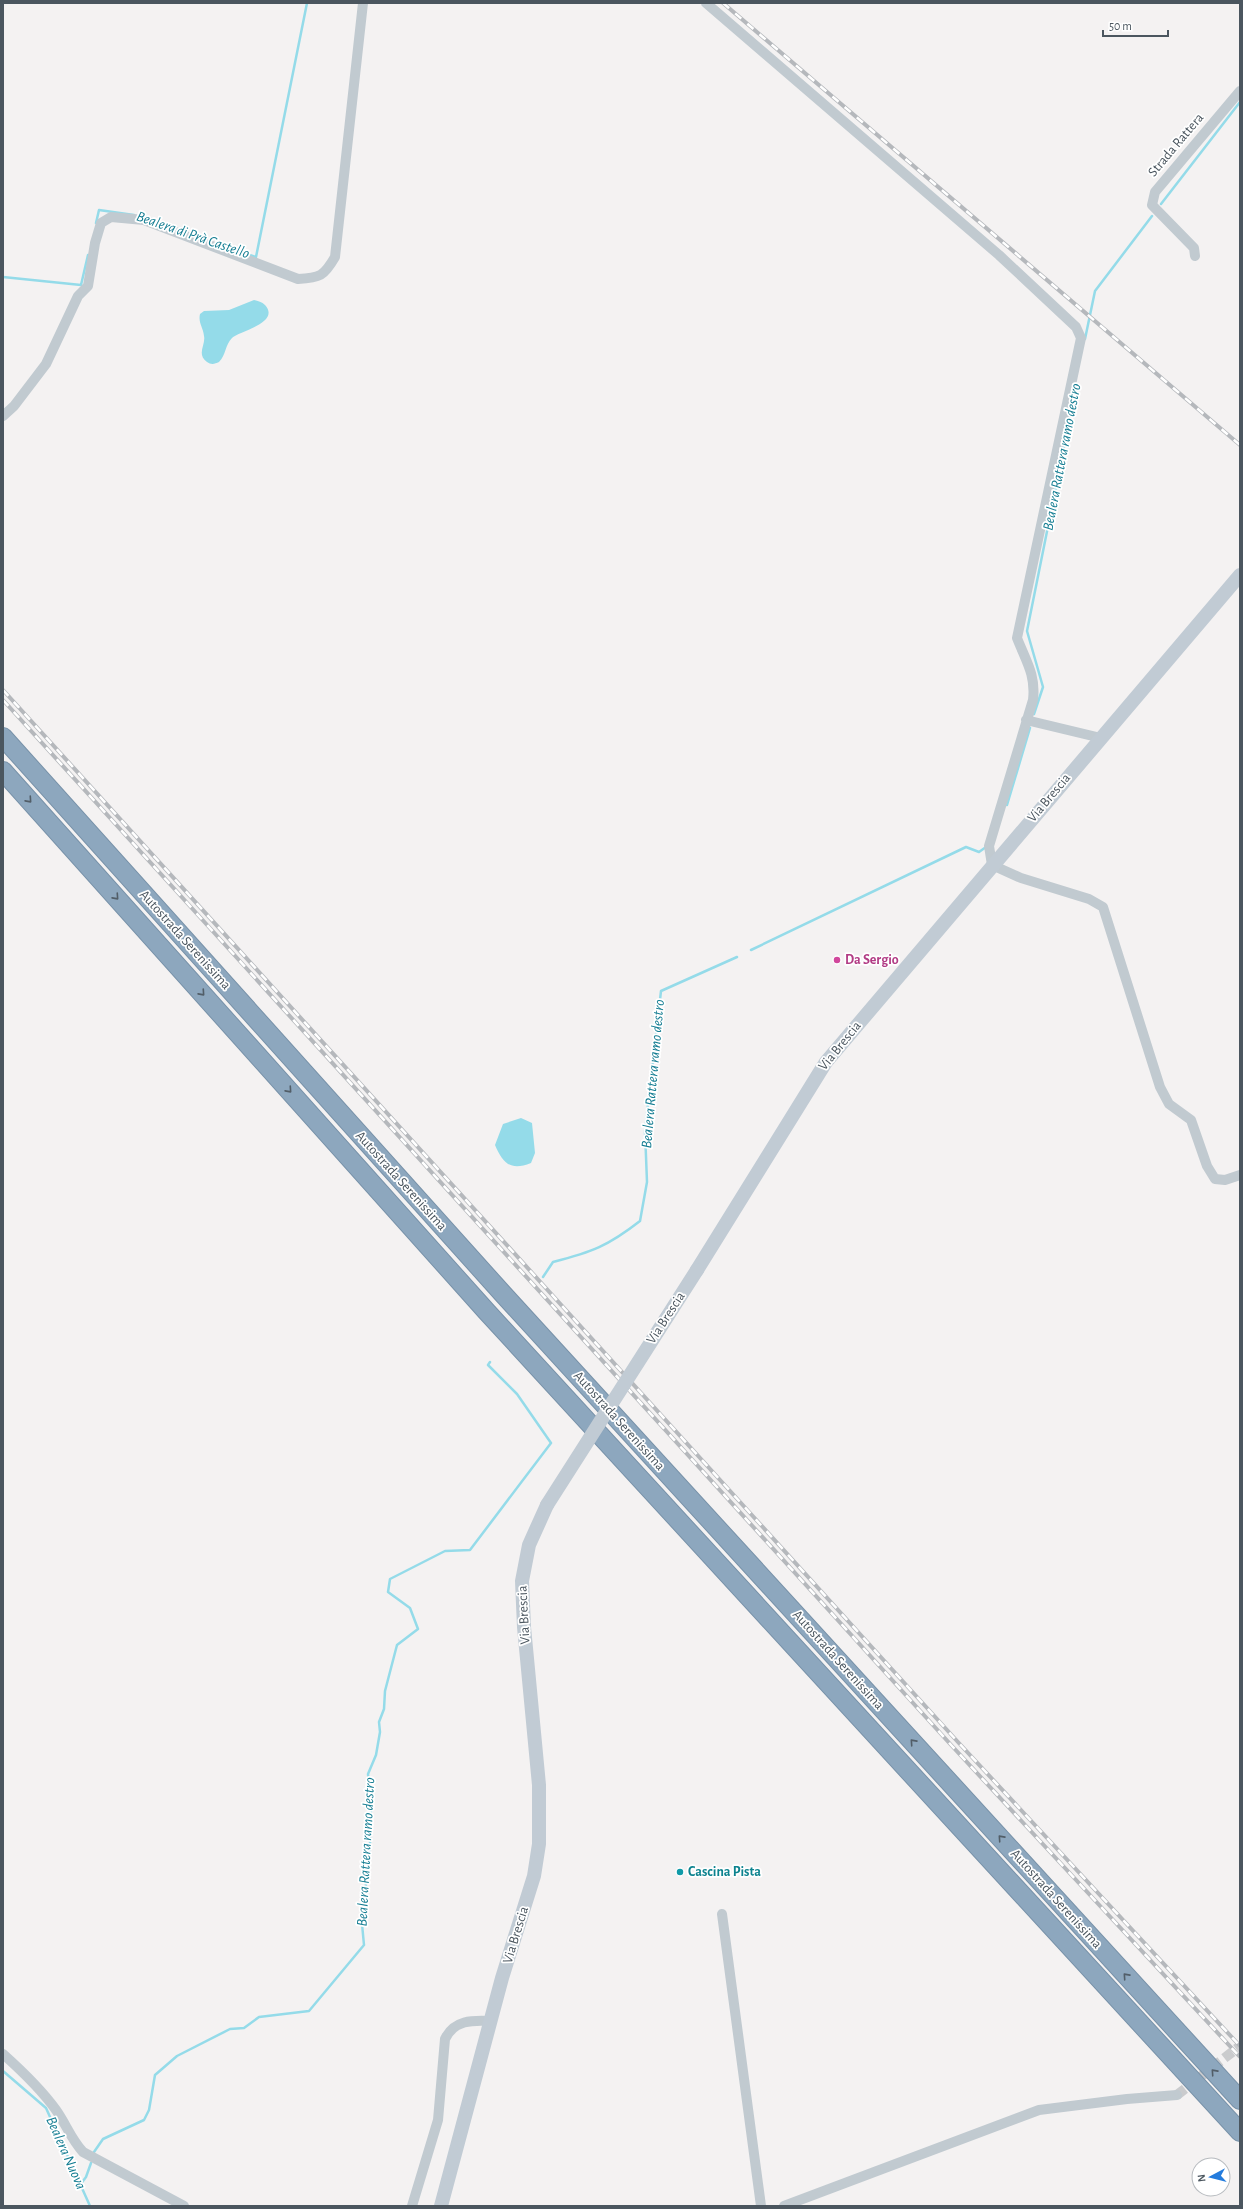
<svg xmlns="http://www.w3.org/2000/svg" width="1243" height="2209" font-family="'Alegreya Sans',sans-serif">
<style>
.water{fill:#94dbe9}
.lines{fill:none;stroke-linecap:round;stroke-linejoin:round}
.stream{stroke:#94dbe9;stroke-width:2.5}
.street-tunnel{stroke:#cacbcd;stroke-width:10;stroke-dasharray:10 5;stroke-linecap:butt}
.highway-casing{stroke:#7892a9;stroke-width:20}
.street{stroke:#c1cad0;stroke-width:10}
.secondary{stroke:#c1cbd4;stroke-width:14}
.highway{stroke:#8da7be;stroke-width:18}
.rail-casing{stroke:#b5b8bc;stroke-width:4}
.rail{stroke:#fff;stroke-width:2.5;stroke-dasharray:8;stroke-linecap:butt}
.secondary-bridge{stroke:#c1cbd4;stroke-width:14}
.oneway{stroke:#525e68}
.hotel-dot{fill:#d1479c;stroke:#fff;stroke-width:1.5}
.culture-dot{fill:#0f9aa8;stroke:#fff;stroke-width:1.5}
.labels{text-anchor:middle;dominant-baseline:central;stroke-width:3.5;stroke-linejoin:round;paint-order:stroke}
.street-label{font-size:14px;fill:#4b565f;stroke:#fff}
.hotel-label{font-size:14px;font-weight:bold;fill:#b23c85;stroke:#fff;text-anchor:start}
.culture-label{font-size:14px;font-weight:bold;fill:#0d838f;stroke:#fff;text-anchor:start}
.water-label{font-size:15px;font-style:italic;fill:#147d92;stroke:#fff}
</style>
<rect width="100%" height="100%" fill="#f4f2f2"/>
<path class="water" d="M254 300C258 301 262 302 265 305 281 323 239 331 232 338 225 345 226 355 219 362 215 364 211 365 207 362 196 354 206 345 204 336 203 327 198 323 200 314L204 311 229 310Z
M521 1118 532 1123 535 1153 531 1163C511 1171 503 1164 495 1145L503 1124Z"/>
<g class="lines">
<path class="stream" d="M1161 204 1240 102
M96 223 99 210 134 215
M235 250 256 257 307 3
M3 277 81 285 88 255
M1085 339 1095 291 1152 216
M1034 714 1043 687 1027 631 1074 397
M1007 805 1030 728
M751 950 966 847 979 852 986 847
M543 1277 553 1262C592 1252 608 1246 640 1221L647 1182 645 1131 661 991 737 957
M3 2071 46 2108 90 2206
M94 2152 103 2139 144 2120 149 2110 155 2075 177 2056 230 2029 244 2028 259 2017 309 2011 364 1945 362 1924 370 1843 371 1805 368 1774 376 1755 380 1732 379 1722 384 1709 385 1691 397 1645 418 1629 410 1608 388 1592 390 1579 445 1551 470 1550 551 1443 517 1394 488 1365 490 1362
M80 2185 86 2177 91 2163"/>
<path class="street-tunnel" d="M1177 2095 1240 2046"/>
<g class="highway-casing">
<path id="highway" d="M3 737 503 1294 1240 2100
M3 771 487 1312 1240 2132"/>
</g>
<path class="street" d="M706 3 999 255 1076 327 1081 338 1017 638C1026 661 1036 675 1033 700L989 846 992 865 1021 878 1089 899 1103 907 1160 1087 1169 1104 1191 1120 1207 1166 1215 1179 1225 1180 1240 1175
M1195 256 1194 248 1152 205 1155 192 1240 91
M3 416 14 406 46 364 78 296 88 286 95 243 101 223 111 217 144 220 298 279C320 278 324 276 335 257L363 3
M1026 720 1101 738
M722 1914 761 2206
M3 2054C22 2071 41 2089 56 2110 66 2124 71 2139 83 2152L184 2206
M412 2206 438 2120 445 2039C454 2020 472 2020 491 2021
M784 2206 1039 2110 1127 2099 1177 2095"/>
<path class="secondary" d="M697 1270 826 1062 1240 575
M441 2206 502 1978 534 1876 539 1844V1785L524 1627 522 1581 529 1545 547 1505"/>
<use href="#highway" class="highway"/>
<g class="rail-casing">
<path id="rail" d="M723 3 1240 445
M3 690 957 1741 1240 2046
M3 700 952 1746 1240 2057"/>
</g>
<use href="#rail" class="rail"/>
<path class="secondary-bridge" d="M547 1505 697 1270"/>
</g>
<defs><path id="oneway-chevron" d="M-2-3.5L2.5 0L-2 3.5" fill="none" stroke-width="1.6" stroke-linecap="round" stroke-linejoin="round"/></defs>
<g class="oneway">
<use href="#oneway-chevron" transform="translate(29 800) rotate(48)"/>
<use href="#oneway-chevron" transform="translate(116 897) rotate(48)"/>
<use href="#oneway-chevron" transform="translate(202 993) rotate(48)"/>
<use href="#oneway-chevron" transform="translate(289 1090) rotate(48)"/>
<use href="#oneway-chevron" transform="translate(913 1742) rotate(-132)"/>
<use href="#oneway-chevron" transform="translate(1001 1838) rotate(-132)"/>
<use href="#oneway-chevron" transform="translate(1126 1976) rotate(-132)"/>
<use href="#oneway-chevron" transform="translate(1214 2072) rotate(-132)"/>
</g>
<circle class="hotel-dot" cx="837" cy="960" r="4"/>
<circle class="culture-dot" cx="680" cy="1872" r="4"/>
<g class="labels">
<g class="street-label">
<text transform="translate(1176 145) rotate(-50)">Strada Rattera</text>
<text transform="translate(1049 798) rotate(-50)">Via Brescia</text>
<text transform="translate(185 940) rotate(48)">Autostrada Serenissima</text>
<text transform="translate(840 1046) rotate(-51)">Via Brescia</text>
<text transform="translate(401 1181) rotate(48)">Autostrada Serenissima</text>
<text transform="translate(666 1318) rotate(-57)">Via Brescia</text>
<text transform="translate(619 1421) rotate(48)">Autostrada Serenissima</text>
<text transform="translate(524 1615) rotate(-93)">Via Brescia</text>
<text transform="translate(838 1660) rotate(48)">Autostrada Serenissima</text>
<text transform="translate(1056 1899) rotate(48)">Autostrada Serenissima</text>
<text transform="translate(516 1935) rotate(-73)">Via Brescia</text>
</g>
<g class="hotel-label">
<text x="845" y="960">Da Sergio</text>
</g>
<g class="culture-label">
<text x="688" y="1872">Cascina Pista</text>
</g>
<g class="water-label">
<text transform="translate(193 235) rotate(19)">Bealera di Prà Castello</text>
<text transform="translate(1062 457) rotate(-79)">Bealera Rattera ramo destro</text>
<text transform="translate(653 1074) rotate(-85)">Bealera Rattera ramo destro</text>
<text transform="translate(366 1852) rotate(-87)">Bealera Rattera ramo destro</text>
<text transform="translate(66 2153) rotate(66)">Bealera Nuova</text>
</g>
</g>
<rect width="1243" height="2209" fill="none" stroke="#4b565f" stroke-width="8"/>
<g transform="translate(1211 2177) rotate(263)"><circle r="19" fill="#ffffff" stroke="#b7bbbf"/>
<path d="M0-3L7 15L0 10L-7 15Z" fill="#247cdd"/>
<text y="-6" font-size="11" font-weight="bold" text-anchor="middle" fill="#4b565f">N</text>
</g>
<path d="M1103 30v6h65v-6" fill="none" stroke="#4b565f" stroke-width="2"/>
<text x="1109" y="30" font-size="12" fill="#4b565f" stroke="#ffffff" stroke-width="3" paint-order="stroke">50 m</text>
</svg>
